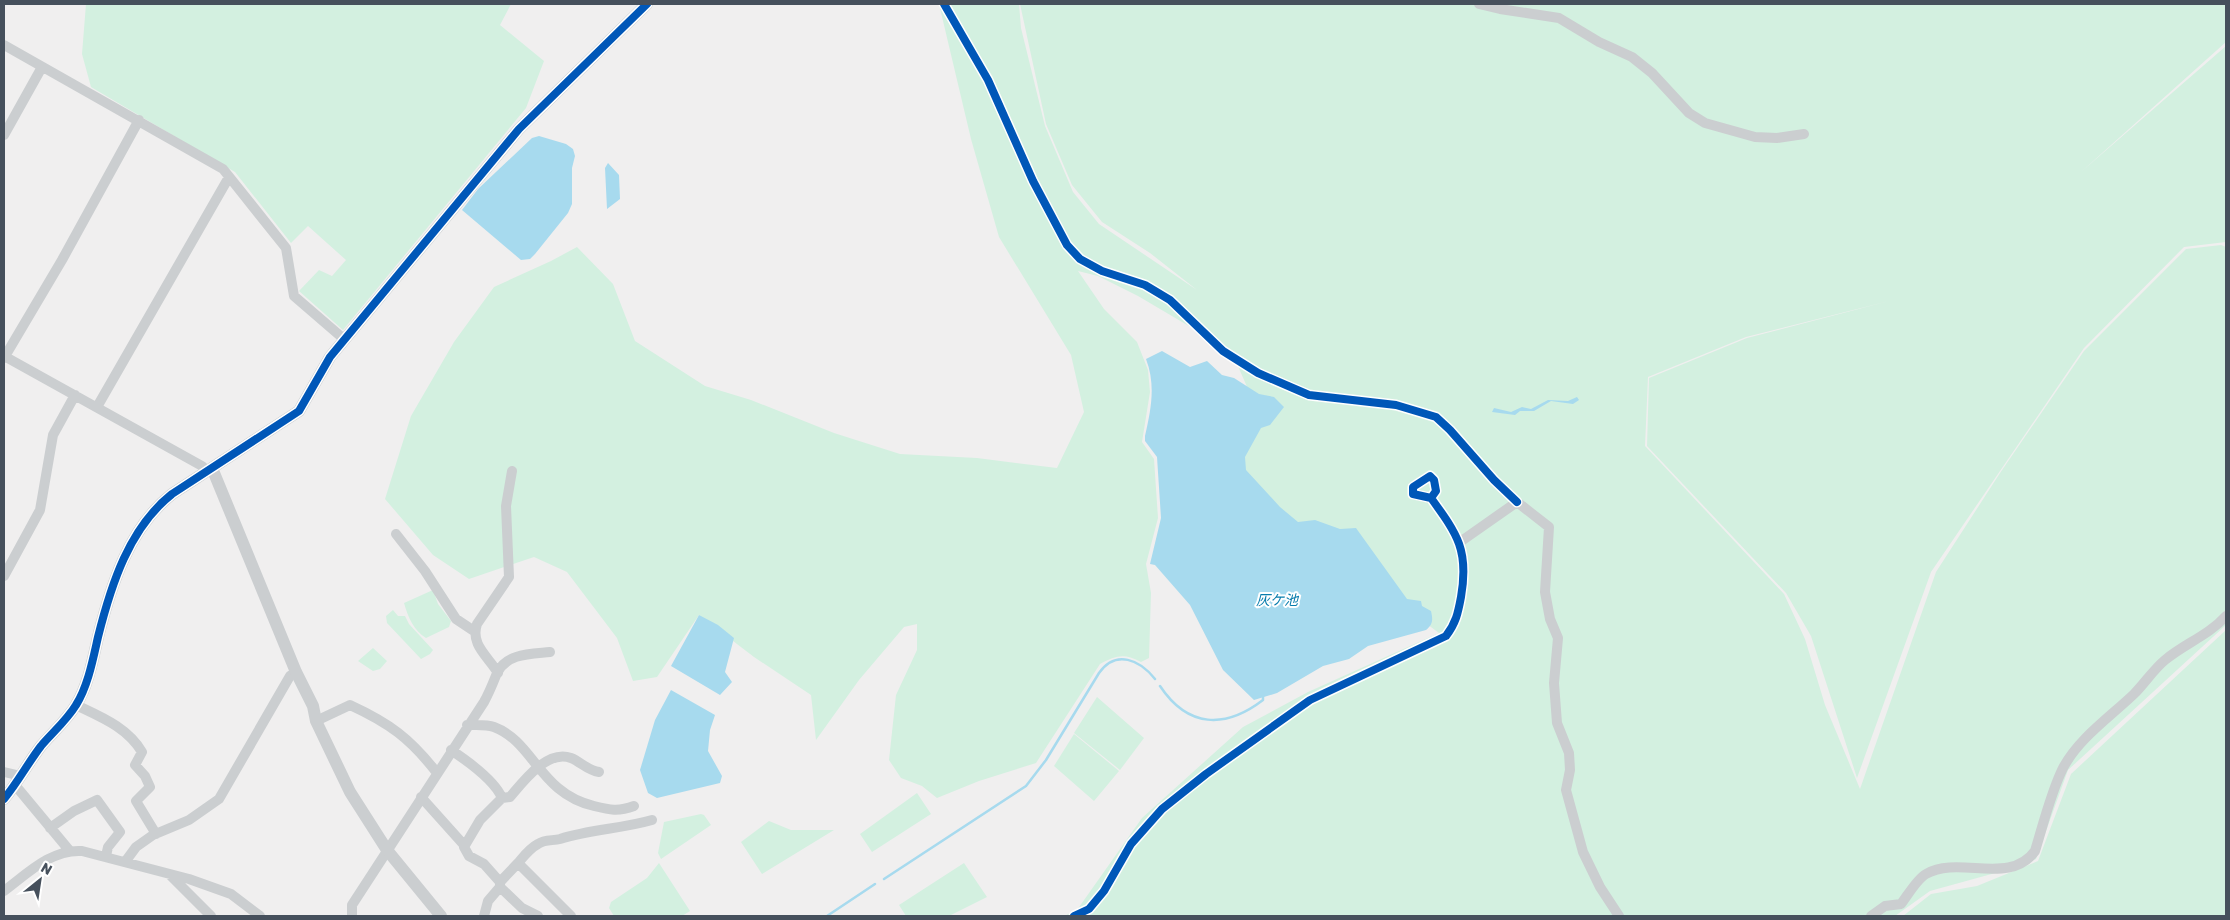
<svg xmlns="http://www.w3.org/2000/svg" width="2230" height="920" font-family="Rubik,'Noto Sans JP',sans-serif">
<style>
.green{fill:#d3f0e0}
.water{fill:#a7daee}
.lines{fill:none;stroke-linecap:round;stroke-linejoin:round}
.stream{stroke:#a7daee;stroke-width:2.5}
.minor{stroke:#cbced0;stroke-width:10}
.tertiary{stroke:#cbced0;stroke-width:12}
.cycleway-casing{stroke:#fff;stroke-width:11}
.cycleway{stroke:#0057b8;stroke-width:8}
.labels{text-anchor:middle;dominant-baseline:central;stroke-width:4;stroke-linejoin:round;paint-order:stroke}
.water-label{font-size:14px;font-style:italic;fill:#097dad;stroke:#fff}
</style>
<rect width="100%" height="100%" fill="#f0efef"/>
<path class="green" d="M86 4H511L500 25 544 61 526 108 343 330 299 291 319 270 332 276 346 260 308 226 291 243 235 172 91 87 82 54Z
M939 4H1019L1021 28 1045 126 1073 192 1099 224 1197 290 1150 253 1102 222 1072 185 1046 124 1020 4H2226V42L2081 172 2226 46V242L2184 247 2084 348 1931 572 1857 778 1811 636 1786 593 1647 446 1649 378 1747 338 1889 301 1746 337 1648 377 1645 446 1784 594 1805 639 1825 705 1860 789 1936 572 2000 473 2084 351 2186 249 2221 245 2226 247V625L2068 770 2036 859 2017 867 1930 891 1895 916H1064L1077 910 1142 818 1243 727 1308 692 1439 633 1299 529 1239 469 1258 412 1234 357 1199 332 1138 296 1098 276 1078 271 1104 309 1137 342 1148 370 1150 392 1142 442 1154 459 1158 518 1146 564 1151 593 1149 658 1141 662C1125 653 1116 655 1100 664L1036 763 979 781 937 798 922 786 901 778 889 760 896 695 917 650V624L904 627 859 680 816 740 811 695 754 657 699 615 657 677 633 681 617 638 567 572 534 557 469 579 433 555 385 499 411 416 454 342 494 287 551 261 577 247 613 284 635 341 705 386 751 400 834 433 900 454 977 458 1057 468 1084 412 1071 355 999 237 971 139Z
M433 590 438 604 451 621 449 627 426 638C414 631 408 617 404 603Z
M393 610 398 616H405L409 624 433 650 430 654 421 659 387 623 386 616Z
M2226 630V916H1903L1931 894 1977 886 2038 861 2071 774Z
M373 648 387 661 380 669 373 671 358 661Z
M1097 697 1144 738 1120 770 1074 733Z
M1074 734 1119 771 1094 801 1054 766Z
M917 793 931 814 872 852 860 834Z
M701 814 704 815 711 825 661 859 658 853 664 822Z
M769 821 791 830H834L762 874 741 842Z
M659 863 690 911 682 916H614L609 908 611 902 647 878Z
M964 863 987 897 949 916H906L899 905Z"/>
<path class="water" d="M539 136 566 144 573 149 575 156 572 168V204L568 213 535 254 530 259 521 260 462 210 478 189 532 138Z
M608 163 619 175 620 199 607 209 605 168Z
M1162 351 1190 367 1207 361 1222 375 1234 378 1259 394 1274 397 1284 407 1270 425 1261 428 1245 457 1246 470 1280 507 1298 522 1315 520 1340 529 1356 528 1407 599 1421 601 1422 606 1431 611C1433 620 1433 624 1426 630L1368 646 1349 659 1323 666 1277 693 1254 700 1223 670 1190 605 1155 565 1150 564 1161 518 1157 457 1145 441V436C1151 410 1156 385 1146 359Z
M1577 397 1579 400 1573 404 1551 401 1534 411H1520L1515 415 1492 412 1494 408 1511 412 1522 407 1531 409 1548 400 1568 401Z
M699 615 718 625 734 638 725 672 732 682 720 695 671 666Z
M671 690 715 715 710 730 708 751 722 776 720 783 657 798 648 793 640 770 655 720Z"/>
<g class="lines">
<path class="stream" d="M1160 686C1188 728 1225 729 1263 700V696
M884 879 1026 786 1046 760 1099 673C1116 649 1140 660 1155 679
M827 916 875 884"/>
<path class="minor" d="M944 4 988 80 1033 181 1067 245 1080 259 1102 271 1145 285 1170 300 1223 351 1258 373 1309 395 1396 405 1436 417 1450 430 1494 480 1517 502
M1479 4 1500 9 1559 18 1599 42 1632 57 1652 73 1689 113 1705 123 1755 137 1777 138 1804 134
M4 45 223 169 286 248 294 296 345 340
M4 135 42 67
M4 356 202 466 207 471
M4 358 62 260 139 120
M97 407 229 177
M396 534 425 571 456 619 474 631
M1460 542 1517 502 1549 527 1545 592 1550 619 1558 638 1554 683 1557 723 1569 753 1570 770 1566 790 1583 852 1600 887 1619 916
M4 576 40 510 53 435 75 395
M498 673C488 656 470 645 477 624L509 577 506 506 512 471
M76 705C101 717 127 727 142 752L135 765 145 776 150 787 136 801 156 834
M316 721 350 705C389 723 410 738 437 773
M467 725C476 725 486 724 494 727 534 742 539 793 594 806 610 810 618 812 634 806
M451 750C466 760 495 781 502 798
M4 772 21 776
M15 785 69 850
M421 797 464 845
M50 828 74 811 97 800 120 832 108 847 106 856
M125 862 136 847 153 835 189 820 219 799 290 676 296 672
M171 876 211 916
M500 882 518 863
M500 887 522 908 538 916
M4 891C27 874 51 849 82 851L189 879 231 894 260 916
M352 916V905L484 702C490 691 493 683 497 673 507 653 531 654 550 652
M484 916 488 901 500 887V882L484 864 469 856 464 847 480 820 502 798 510 797C523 782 547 749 571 758 581 762 587 770 599 772
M571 916 518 863C524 856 530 848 538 844 545 839 553 841 560 839 591 829 621 829 652 820
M1074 916 1089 909 1104 891 1131 844 1162 809 1206 774 1310 700 1446 636C1456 623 1458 613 1461 597 1469 551 1458 535 1431 498L1413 494V487L1430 476 1434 480 1436 491 1431 498
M1871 916 1885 906 1901 904C1908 895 1917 879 1926 874 1959 855 2010 886 2035 851 2043 825 2051 792 2063 768 2079 738 2110 717 2134 694 2145 683 2153 670 2165 660 2184 644 2209 635 2226 616"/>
<path class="tertiary" d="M212 468 296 672 313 706 316 721 350 792 387 850 441 916
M4 799C18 782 28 763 41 746 52 733 67 720 76 705 88 686 93 659 98 637 111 585 129 528 172 494L299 411 330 357 519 129 647 4"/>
<g class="cycleway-casing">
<path id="cycleway" d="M944 4 988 80 1033 181 1067 245 1080 259 1102 271 1145 285 1170 300 1223 351 1258 373 1309 395 1396 405 1436 417 1450 430 1494 480 1517 502
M4 799C18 782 28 763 41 746 52 733 67 720 76 705 88 686 93 659 98 637 111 585 129 528 172 494L299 411 330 357 519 129 647 4
M1074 916 1089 909 1104 891 1131 844 1162 809 1206 774 1310 700 1446 636C1456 623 1458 613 1461 597 1469 551 1458 535 1431 498L1413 494V487L1430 476 1434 480 1436 491 1431 498"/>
</g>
<use href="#cycleway" class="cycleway"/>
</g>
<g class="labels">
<g class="water-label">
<text x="1277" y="600">灰ケ池</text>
</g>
</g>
<rect width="2230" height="920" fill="none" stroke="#46505c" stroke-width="10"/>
<g transform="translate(40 880) rotate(30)" stroke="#ffffff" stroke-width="4" paint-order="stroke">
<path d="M0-4L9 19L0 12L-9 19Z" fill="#46505c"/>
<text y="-8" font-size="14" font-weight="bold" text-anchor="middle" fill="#46505c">N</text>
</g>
</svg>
